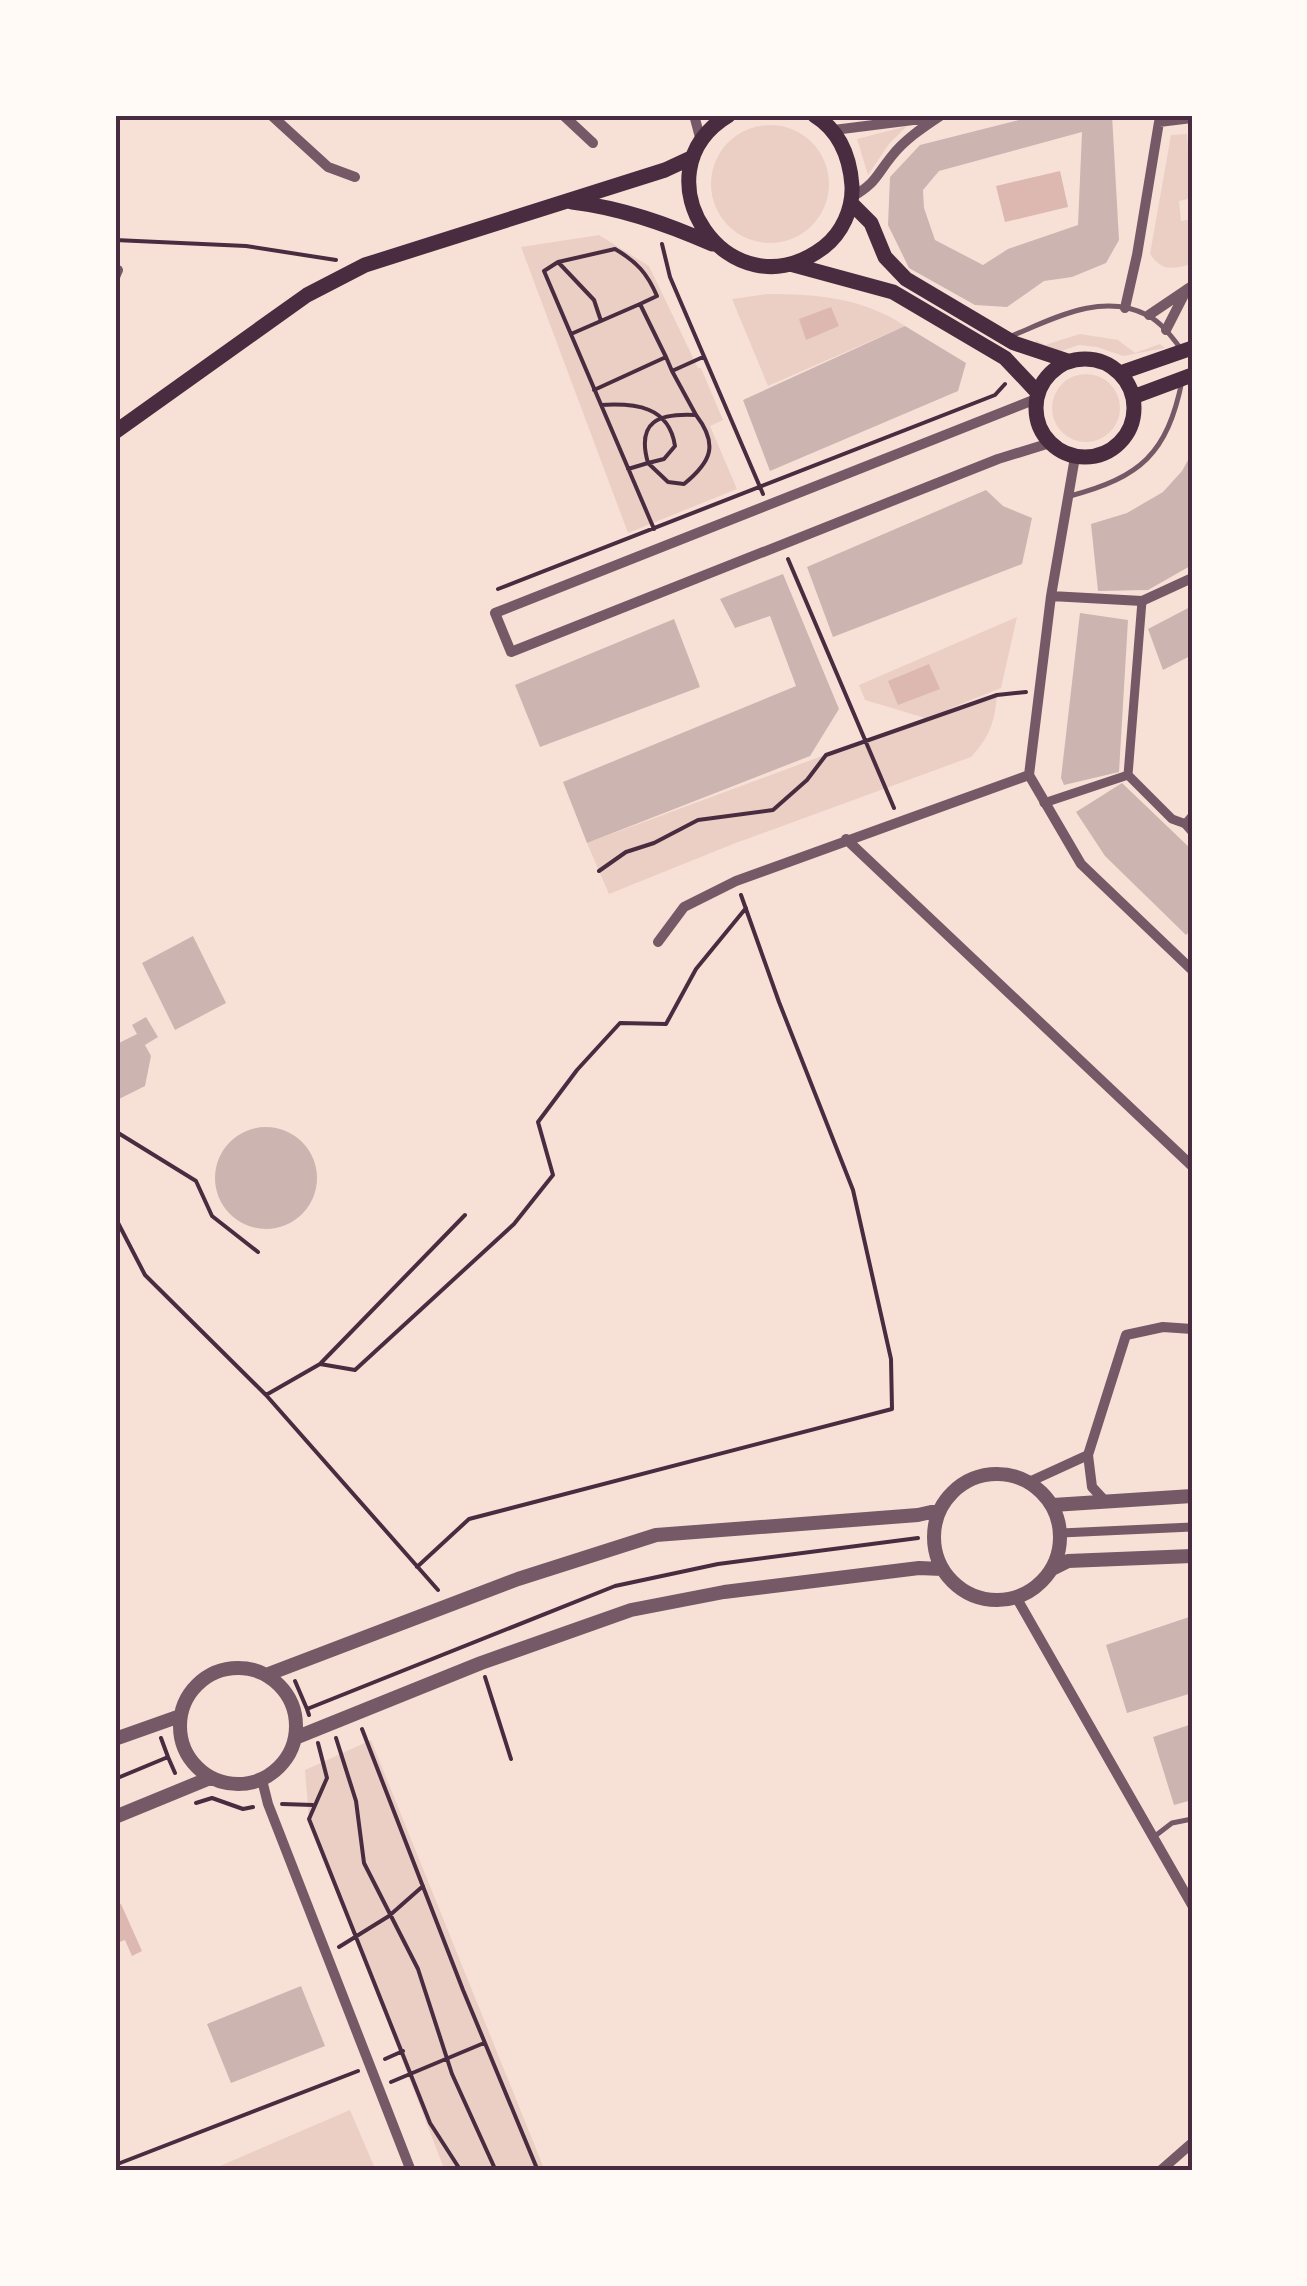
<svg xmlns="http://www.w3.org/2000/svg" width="1307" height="2286" font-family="'Fira Sans Condensed',sans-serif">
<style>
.green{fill:#ebcfc5}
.water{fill:#dcb8b0}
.building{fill:#ccb4b1;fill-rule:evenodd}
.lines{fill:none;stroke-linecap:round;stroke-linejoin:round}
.path{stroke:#4a2c40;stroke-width:4}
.service{stroke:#755966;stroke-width:5}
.pedestrian{stroke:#755966;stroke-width:9}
.minor{stroke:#755966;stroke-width:10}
.tertiary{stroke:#755966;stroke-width:14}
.secondary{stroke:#4a2c40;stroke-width:15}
.neatline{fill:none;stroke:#4a2c40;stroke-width:4}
</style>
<rect width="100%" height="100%" fill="#f7e1d7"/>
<path class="green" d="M711 184a59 59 0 1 1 118 0a59 59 0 1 1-118 0Z
M907 126 889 144 868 175 857 139Z
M1187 134 1192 198 1179 201 1181 221 1192 219V264C1173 269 1162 272 1150 254L1171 135Z
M599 235 649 266 698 368H701L723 420 710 426 737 489 628 533 521 247Z
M768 294C817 294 864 298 905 326L768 386 732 299Z
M1080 334 1118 340 1135 353 1160 344 1165 348 1123 356 1097 347 1079 345 1061 351 1034 344 1036 340 1045 345Z
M1052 408a34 34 0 1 1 68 0a34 34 0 1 1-68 0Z
M1017 617 1001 688 946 710 997 695C995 722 989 738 971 757L733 844 609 894 587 843 925 718 865 700 859 685Z
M371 1740 545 2171H445L309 1819 305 1770Z
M350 2110 376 2171H208Z"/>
<path class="water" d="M1060 171 1068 207 1005 222 996 186Z
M831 307 839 326 806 340 799 319Z
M929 664 940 689 898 705 888 681Z
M121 1904 142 1951 132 1956 125 1940 117 1943 115 1939V1907Z"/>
<path class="building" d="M1039 115H1112L1119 240 1106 263 1072 277 1044 281 1007 307 975 305 909 268 888 225 890 177 920 145ZM1082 132 1078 225 1008 249 983 265 935 240 924 208 923 190 939 171Z
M905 326 966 363 958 391 770 471 743 400Z
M1192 453V565L1148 590 1098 591 1091 524 1127 513 1163 492 1182 471Z
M986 490 1003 506 1032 518 1022 564 833 637 807 567Z
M783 574 839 709 810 756 587 843 563 782 796 686 770 616 735 628 720 599Z
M1192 606V655L1163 670 1148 629Z
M1080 613 1128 620 1119 772 1064 785 1061 778Z
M674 619 700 687 540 747 515 685Z
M1122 783 1192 850V929L1186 935 1105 856 1076 812Z
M193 936 226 1003 175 1030 142 963Z
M146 1017 158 1037 145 1045 151 1056 145 1086 115 1101V1045L137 1034 132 1025Z
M215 1178a51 51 0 1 1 102 0a51 51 0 1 1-102 0Z
M1192 1616V1693L1127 1713 1106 1645Z
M1192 1724V1800L1174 1805 1153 1737Z
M301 1986 325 2046 231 2083 207 2024Z"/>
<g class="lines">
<path class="path" d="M115 240 246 246 336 260
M662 244 670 277 763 494
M558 262 615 249C637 262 647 273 657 296L640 304
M601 321 594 300 558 262 544 271 654 529
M571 334 640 304 666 357
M672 371 696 415
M594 390 666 357 672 371 703 357
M601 405C635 403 669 406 675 446L664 459 648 463C636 421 659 413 696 415 719 445 711 462 684 484L668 482 648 463 628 469
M788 559 894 808
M498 589 995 395 1005 384
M599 871 626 852 654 843 698 820 773 810 807 780 826 755 997 695 1026 692
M115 1131 196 1181 212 1216 258 1252
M115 1217 145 1275 266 1395 438 1590
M320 1364 355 1370 514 1224 553 1175 538 1122 577 1070 620 1023 666 1024 696 969 746 908
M266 1395 320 1364 465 1215
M417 1567 469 1519 892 1409 891 1359 853 1190 779 1002 741 895
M485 1677 511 1759
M295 1681 307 1709
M309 1715 307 1709 615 1586 718 1564 918 1538
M362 1729 463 1990 538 2171
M161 1738 168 1757
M336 1738 356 1801 364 1863 418 1969 452 2074 496 2171
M318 1743 327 1778 309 1819 430 2123 461 2171
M115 1779 168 1757 175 1773
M196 1803 212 1798 243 1809 253 1807
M282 1804 313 1805
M339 1947 389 1916 423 1886
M385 2059 403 2051
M391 2082 484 2043
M115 2165 358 2071"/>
<path class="service" d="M1009 337C1051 320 1101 291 1147 315 1161 322 1172 337 1181 349
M1070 496C1141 477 1167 454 1182 381
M1155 1836 1172 1823 1192 1819"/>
<path class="pedestrian" d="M1128 775 1142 601
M1044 803 1128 775 1172 819 1186 824
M1061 1533 1192 1527"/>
<path class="minor" d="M271 115 328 167 355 177
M563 115 593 143
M694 115 701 141
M834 130 937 117
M852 197C876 183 875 177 891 157 904 140 922 128 940 116
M115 277 118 270
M1125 308 1137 255 1159 122 1192 118
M1149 315 1192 286
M1166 330 1187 289
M1036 399 495 613 511 652 998 459 1050 443
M1075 457 1051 596 1029 775 1081 864 1192 970
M1051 596 1142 601 1192 578
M1192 817 1186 824 1192 831
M846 839 1192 1166
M658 942 684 907 736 881 1029 775
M1088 1455 1092 1487 1104 1500
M1029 1482 1088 1455 1126 1335 1163 1327 1192 1329
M1016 1597 1192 1905
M262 1780 268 1804 411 2171
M1160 2171 1192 2143"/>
<path class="tertiary" d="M934 1537a63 63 0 1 1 126 0a63 63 0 1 1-126 0Z
M1053 1505 1192 1496
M1052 1569 1068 1561 1192 1556
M180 1726a58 58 0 1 1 116 0a58 58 0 1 1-116 0Z
M266 1675 518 1579 656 1535 918 1515 940 1510
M295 1738 481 1663 631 1610 724 1592 919 1568 942 1569
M115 1739 180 1716
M115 1817 210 1778"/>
<path class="secondary" d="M729 115C632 173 729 319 824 247 842 233 853 209 852 186 850 157 840 131 814 115
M572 202C622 208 667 224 712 244
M851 203 871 223 885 257 906 279 1014 343 1068 361
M790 264 893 292 1005 358 1038 393
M1036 408a49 49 0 1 1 98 0a49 49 0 1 1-98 0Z
M1120 373 1192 348
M1133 397 1192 375
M115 432 307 295 365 265 665 170 693 157"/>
</g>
<rect width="1307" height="2286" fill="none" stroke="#fffaf5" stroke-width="235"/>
<rect x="118" y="118" width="1072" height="2050" class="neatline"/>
</svg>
